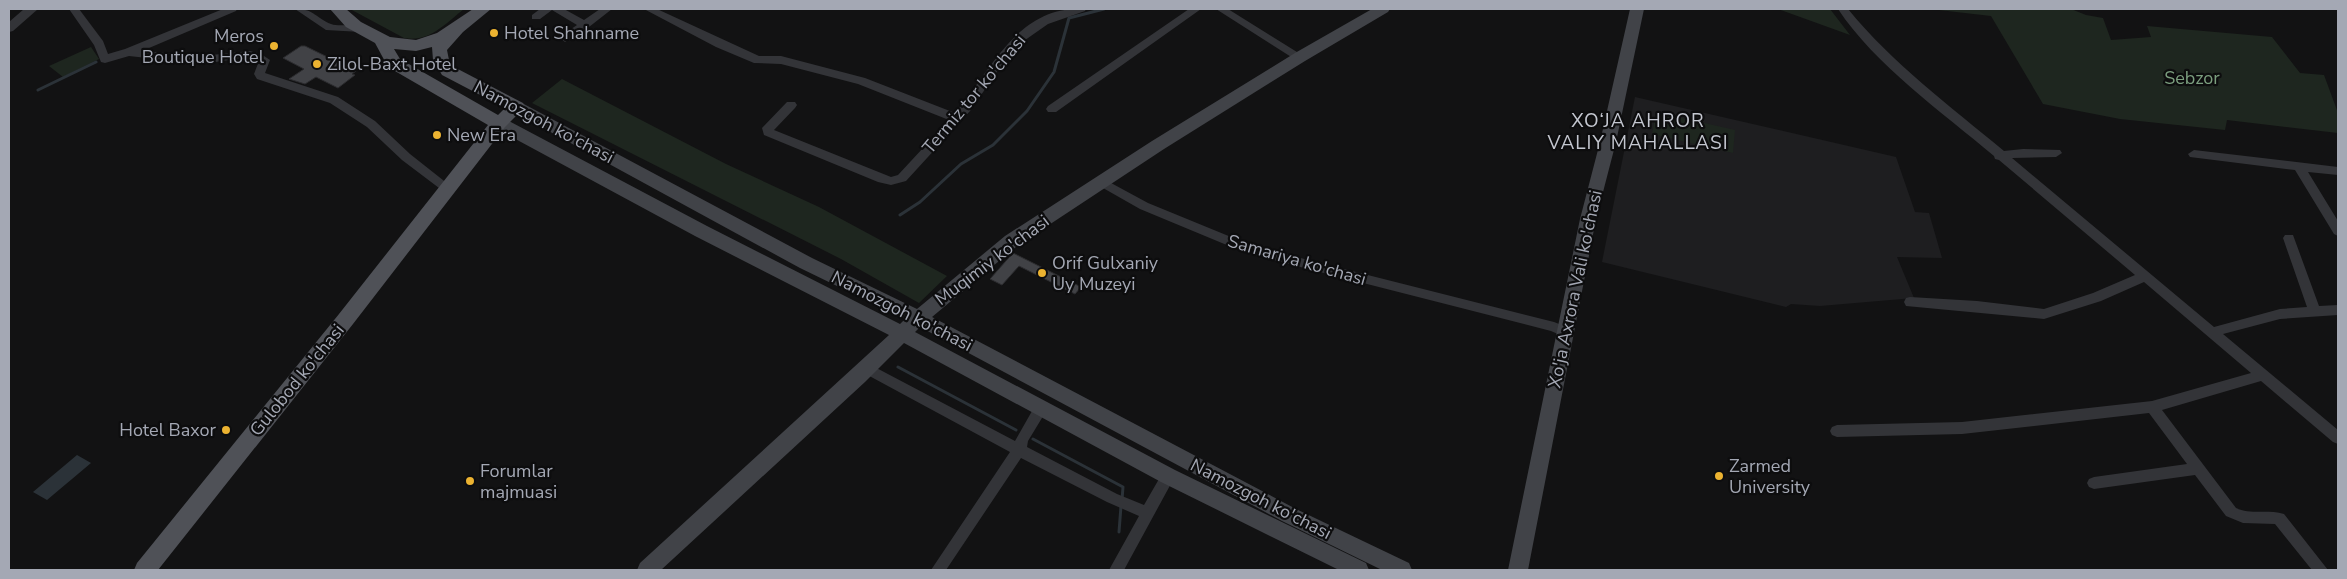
<svg xmlns="http://www.w3.org/2000/svg" width="2347" height="579" font-family="'Nunito Sans',sans-serif">
<style>
.built{fill:#1e1e20}
.green{fill:#1e261f}
.water{fill:#2b3238}
.lines{fill:none;stroke-linecap:round;stroke-linejoin:round}
.stream{stroke:#2b3238;stroke-width:3}
.building{fill:#414246;stroke:#2c2c2f}
.minor{fill:#333438;fill-rule:evenodd}
.tertiary{fill:#333438;fill-rule:evenodd}
.secondary{fill:#414348;fill-rule:evenodd}
.primary{fill:#4f5157;fill-rule:evenodd}
.poi-dot{fill:#ecb331;stroke:#0d0d0e;stroke-width:2}
.labels{text-anchor:middle;dominant-baseline:central;stroke-width:4.5;stroke-linejoin:round;paint-order:stroke}
.poi-label{font-size:18px;fill:#a4a8b4;stroke:#0d0d0e;text-anchor:start}
.park-label{font-size:18px;fill:#7b9e7e;stroke:#0d0d0e}
.street-label{font-size:18px;fill:#a4a8b4;stroke:#0d0d0e}
.neighbourhood-label{font-size:19px;letter-spacing:1px;fill:#c4c7d0;stroke:#0d0d0e}
</style>
<rect width="100%" height="100%" fill="#121213"/>
<path class="built" d="M1635 97 1896 157 1915 212 1929 213 1942 258 1897 257 1914 298 1820 306 1791 304 1786 307 1602 262Z"/>
<path class="green" d="M350 9H464C446 23 429 43 404 38Z
M1778 9H1830L1850 35Z
M1930 9H2071L2086 15 2103 18 2111 40 2151 37 2147 26 2272 37 2300 73 2324 75 2338 113V133L2227 120 2225 130 2120 119 2043 104 1991 16Z
M91 47 99 59 63 77 49 66Z
M562 79 726 164 819 207 947 276 919 303 841 259 532 103Z
M1656 112 1735 130 1733 153 1652 134Z"/>
<path class="water" d="M77 455 91 463 47 500 33 492Z"/>
<g class="lines">
<path class="stream" d="M38 90 96 62
M900 215 920 202 961 164 993 145 1027 111 1054 72 1069 18 1104 9
M898 367 1016 430
M1033 439 1123 487 1122 500
M1119 532 1121 506"/>
</g>
<path class="building" d="M301 46H305L356 71 352 74 355 75 338 88 316 77 305 84 289 79 304 69 283 58Z
M1013 253 1081 287 1075 294 1019 266 1002 285 990 279Z"/>
<g class="lines">
<path class="minor" d="M69 9H79L103 41 108 54 125 49 223 9H237L236 11 142 51 202 56 250 51 261 54 270 60 265 73 338 97 375 121 410 154 453 188 451 191H443L402 160 367 127 330 103 257 79 254 74 259 61 242 58 202 64 129 56 105 63 101 62 94 45Z
M295 9C313 8 316 18 331 24 342 28 358 21 366 29L361 32 326 30Z
M540 9H564L584 20 600 9H612L589 27 565 42 560 38 561 36 577 25 552 10 540 19H532V15Z
M644 9H657L759 56H781L865 78 955 113C992 70 1018 4 1086 9L1085 11 1048 24 1018 45 1001 66 970 111 906 181 891 185 878 182 764 135 762 128 787 102H795L797 105 795 108 774 130 891 177 898 175 949 120 858 84 781 64 754 63 716 47Z
M1189 9H1201L1056 112H1048L1046 109 1048 106Z
M1216 9H1228L1305 57 1304 60H1296Z
M1838 9H1848C1893 64 1950 106 2004 151L2023 149 2060 150 2062 153 2056 157 2012 158 2214 327 2280 309 2307 307 2283 238 2285 235H2293L2319 306 2338 305V315L2280 319 2223 334 2338 430V444L2333 442 2261 381 2162 410 2236 508C2250 515 2268 509 2284 514L2328 570H2312L2275 524 2243 523 2226 516 2195 475 2094 489 2089 487 2087 483 2089 479 2094 477 2187 464 2149 413 1962 434 1837 437 1832 435 1830 431 1832 427 1837 425 1962 422 2152 401 2251 373 2144 282 2101 301 2044 319 1906 306 1904 302 1906 298 1910 297 1977 301 2044 309 2093 293 2135 275 1999 160 1995 159 1994 156C1942 112 1875 65 1838 9Z
M2194 150 2338 167V175L2308 172 2338 221V236L2334 234 2295 170 2190 157 2188 154Z
M1100 177 1148 203 1253 246 1554 322 1572 329 1573 333 1572 337 1567 338 1551 331 1246 253 1140 209 1096 184 1094 181 1096 178Z
M867 363 1015 441 1036 404 1041 402 1046 404 1048 408 1028 441 1027 447 1117 494 1144 505 1163 472 1168 470 1173 472 1175 476 1173 480 1124 570H1109L1139 516 1107 502 1021 458 946 570H931L1010 452 862 372 860 368 862 364Z"/>
<path class="tertiary" d="M24 9H38L13 31 9 32V22Z"/>
<path class="secondary" d="M1372 9H1390L1388 12 1305 61 1164 149 1017 246 932 317 1296 509 1409 563 1412 570H1382L1282 521 920 327 915 332 1175 470 1366 563 1369 570H1339L1161 482 904 343 865 382 661 570H637L640 563 889 335 695 236 493 127 491 123 493 119H505L707 226 900 324 905 319 800 268 512 111 509 107 512 103H522L812 258 917 309 1005 236 1152 141 1295 53Z
M1630 9H1644L1616 142 1596 219 1528 570H1508L1580 219 1600 142Z"/>
<path class="primary" d="M330 9H346L361 22 390 37 416 40 437 33 473 9H491L463 32 447 50 449 60 454 67 523 103 525 107 505 127 353 324 158 570H134L137 563 339 314 488 125 388 67 375 43 346 27ZM432 47 433 60 442 75 505 108 498 115 400 59 394 49 416 51Z"/>
</g>
<g class="poi-dot">
<circle cx="494" cy="33" r="5"/>
<circle cx="274" cy="46" r="5"/>
<circle cx="317" cy="64" r="5"/>
<circle cx="437" cy="135" r="5"/>
<circle cx="1042" cy="273" r="5"/>
<circle cx="226" cy="430" r="5"/>
<circle cx="1719" cy="476" r="5"/>
<circle cx="470" cy="481" r="5"/>
</g>
<g class="labels">
<g class="poi-label">
<text x="504" y="33">Hotel Shahname</text>
<text x="264" y="36" text-anchor="end">Meros<tspan x="264" dy="21">Boutique Hotel</tspan></text>
<text x="327" y="64">Zilol-Baxt Hotel</text>
<text x="447" y="135">New Era</text>
<text x="1052" y="263">Orif Gulxaniy<tspan x="1052" dy="21">Uy Muzeyi</tspan></text>
<text x="216" y="430" text-anchor="end">Hotel Baxor</text>
<text x="1729" y="466">Zarmed<tspan x="1729" dy="21">University</tspan></text>
<text x="480" y="471">Forumlar<tspan x="480" dy="21">majmuasi</tspan></text>
</g>
<g class="park-label">
<text x="2192" y="78">Sebzor</text>
</g>
<g class="street-label">
<text transform="translate(974 94) rotate(-50)">Termiz tor ko'chasi</text>
<text transform="translate(544 122) rotate(28)">Namozgoh ko'chasi</text>
<text transform="translate(992 260) rotate(-37)">Muqimiy ko'chasi</text>
<text transform="translate(1297 260) rotate(16)">Samariya ko'chasi</text>
<text transform="translate(1575 289) rotate(-78)">Xo'ja Axrora Vali ko'chasi</text>
<text transform="translate(902 311) rotate(27)">Namozgoh ko'chasi</text>
<text transform="translate(297 380) rotate(-51)">Gulobod ko'chasi</text>
<text transform="translate(1261 499) rotate(27)">Namozgoh ko'chasi</text>
</g>
<g class="neighbourhood-label">
<text x="1638" y="121">XO‘JA AHROR<tspan x="1638" dy="22">VALIY MAHALLASI</tspan></text>
</g>
</g>
<rect width="2347" height="579" fill="none" stroke="#a4a8b4" stroke-width="20"/>
</svg>
